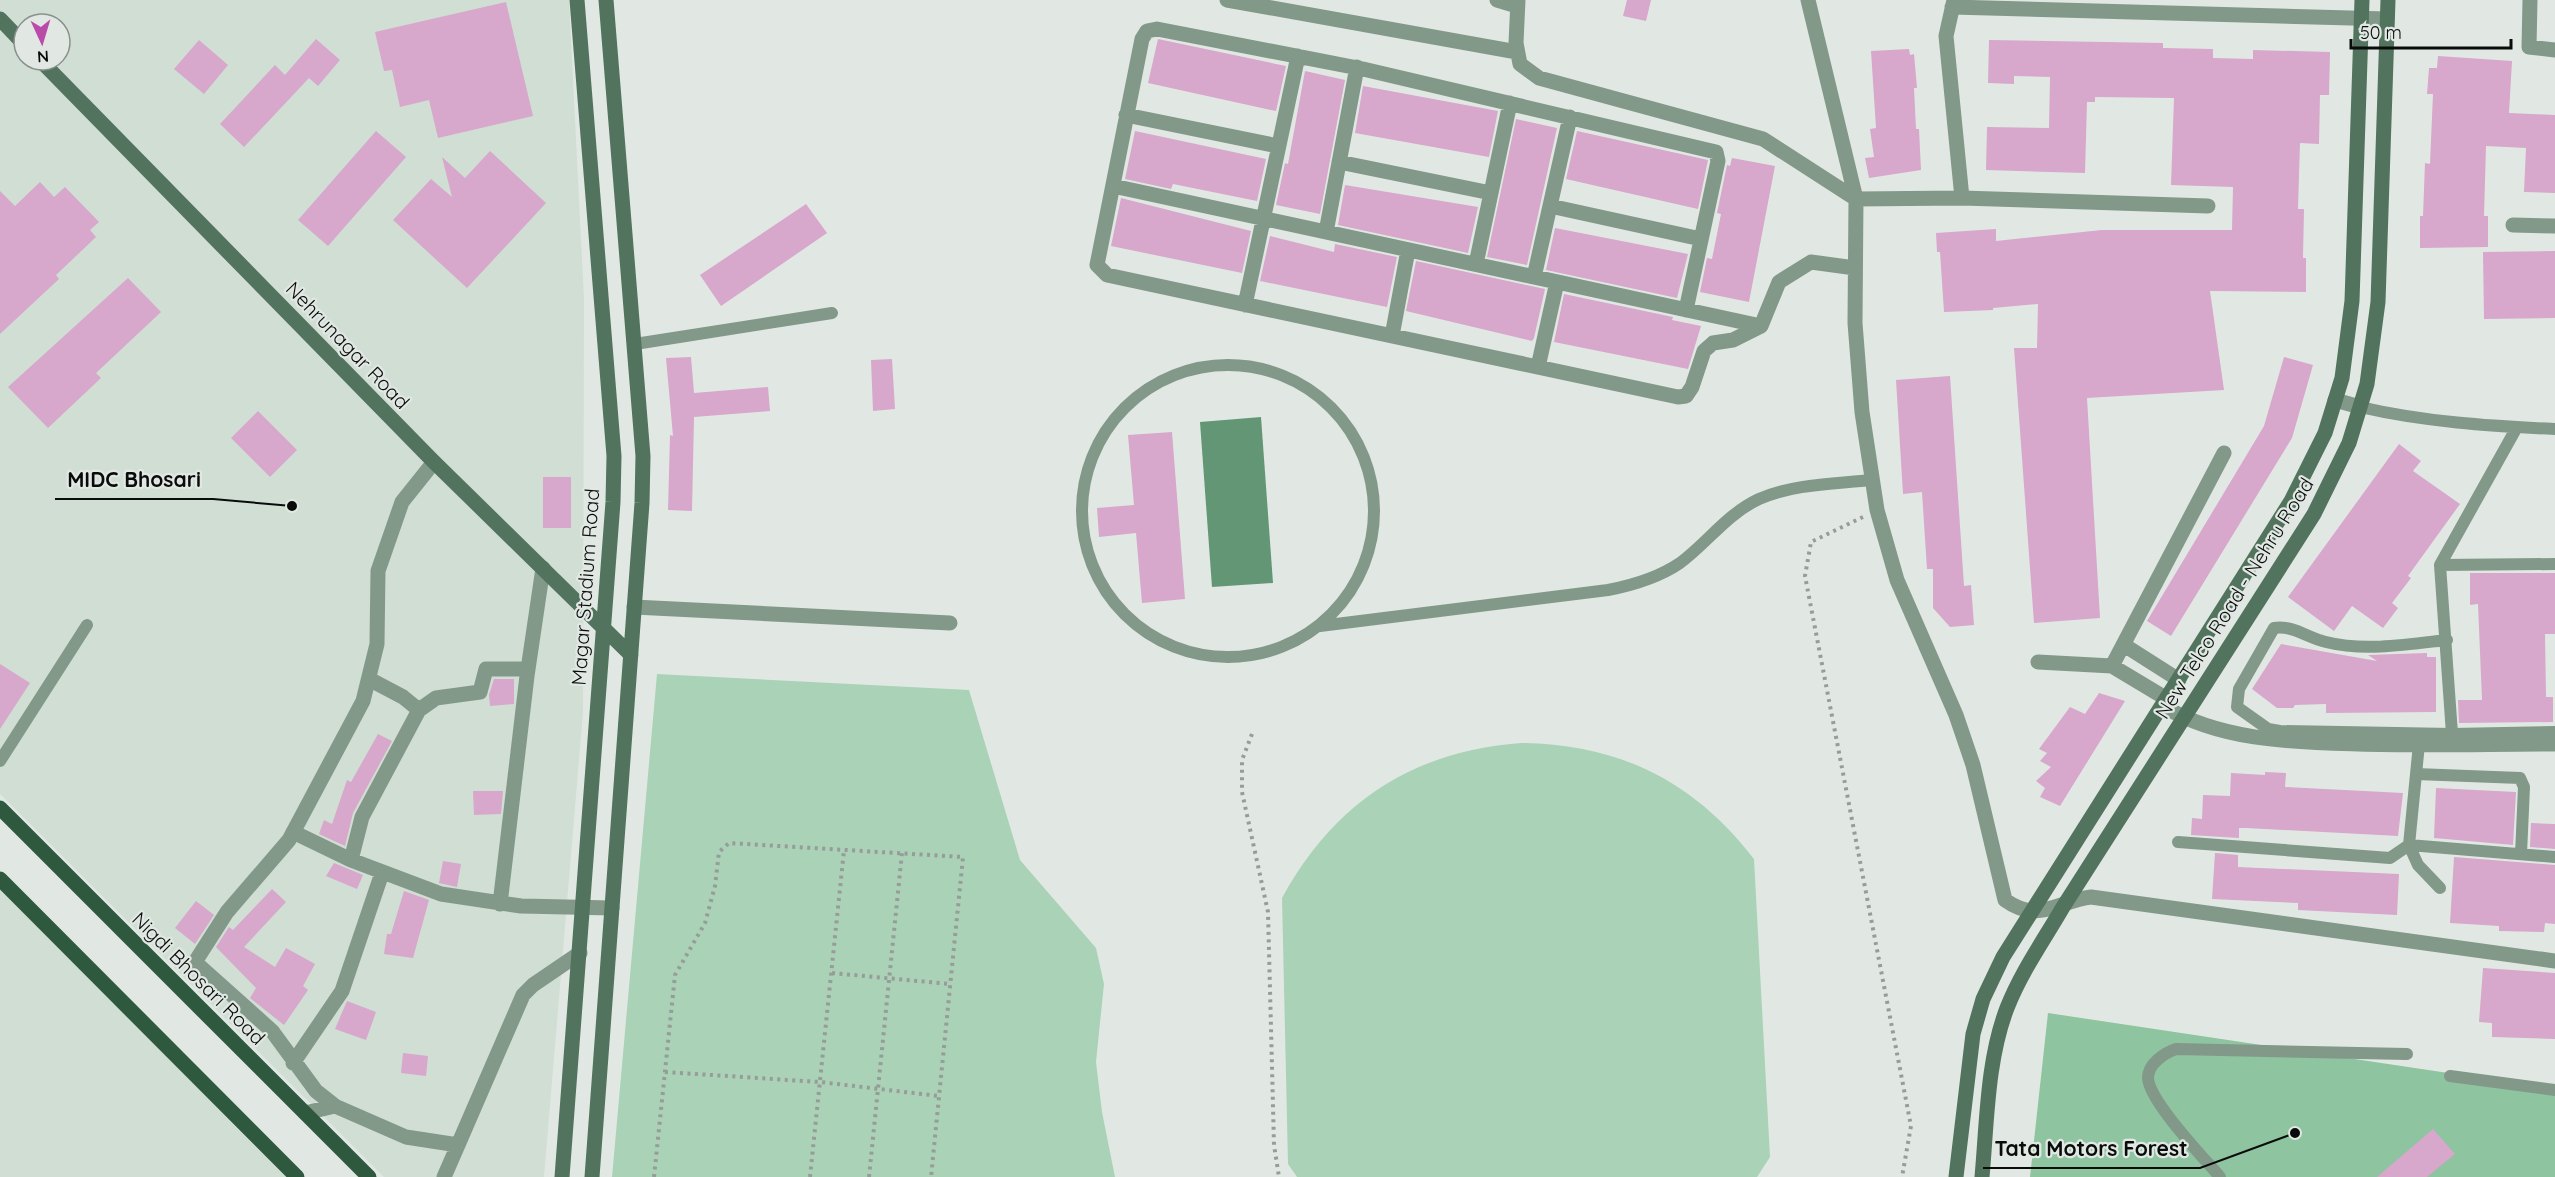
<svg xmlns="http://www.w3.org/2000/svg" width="2555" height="1177" font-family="Quicksand,sans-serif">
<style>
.built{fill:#d0ded4;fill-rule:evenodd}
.green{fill:#aad2b7}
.forest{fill:#8fc4a0}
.water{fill:#639675}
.building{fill:#d7a7cc}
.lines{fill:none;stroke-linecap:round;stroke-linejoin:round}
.path{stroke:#979c99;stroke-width:4;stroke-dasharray:3 4.5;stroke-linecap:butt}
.lane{stroke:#829989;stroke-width:12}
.street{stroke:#829989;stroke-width:15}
.secondary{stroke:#52735d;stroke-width:15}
.primary{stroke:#2f593f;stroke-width:15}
.labels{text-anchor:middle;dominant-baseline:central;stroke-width:4.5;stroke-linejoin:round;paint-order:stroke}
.street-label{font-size:20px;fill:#0a0c0b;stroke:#e1e8e3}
.leader{fill:none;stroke:#0a0c0b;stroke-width:2}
.callout-dot{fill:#0a0c0b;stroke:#e1e8e3;stroke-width:2}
.callout-label{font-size:21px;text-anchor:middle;font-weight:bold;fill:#0a0c0b;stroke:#e1e8e3;stroke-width:4.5;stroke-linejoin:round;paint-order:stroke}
</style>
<rect width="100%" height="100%" fill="#e1e8e3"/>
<path class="built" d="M0 0H569L584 299 583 712 544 1177H384L0 794ZM24 24H60V60H24Z
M0 884 295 1177H0Z"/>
<path class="green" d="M657 674 969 690 1020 860 1096 948 1104 984 1096 1062 1102 1112 1115 1177H612Z
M1521 743C1619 744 1694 781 1754 859L1770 1157 1757 1177H1297L1288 1164 1282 898C1334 803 1412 751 1521 743Z"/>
<path class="forest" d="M2048 1013 2555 1089V1177H2030Z"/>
<path class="water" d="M1261 417 1273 583 1212 587 1200 422Z"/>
<path class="building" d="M1627 0H1651L1646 21 1623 16Z
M506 2 533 116 438 138 429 100 400 107 392 70 384 71 375 32Z
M316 39 340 60 318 86 309 78 244 147 220 124 275 65 285 75Z
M1158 39 1286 66 1276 111 1148 83Z
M199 40 228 65 204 94 174 69Z
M1989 40 2163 43V48L2213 49V58L2253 59V50L2330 52 2329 95H2320L2319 144 2300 143 2298 209H2304L2303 258H2306V292L2210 291 2224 390 2087 398 2100 618 2034 623 2014 348H2037L2038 304 1993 308V310L1944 312 1940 252H1937L1936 233 1996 229V241L2102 230H2232L2233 187 2171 185 2174 98 2095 97V102H2087L2085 173 1986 170 1987 127 2049 128 2050 77 2014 76V84L1988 83Z
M1909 49 1910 55 1914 54 1917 88H1914L1916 129H1919L1921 170 1869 178 1865 158 1874 157 1870 129 1876 128 1871 51Z
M2438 56 2512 61 2509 113 2555 115V193L2524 192 2526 148 2486 146 2484 216H2488V247L2420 248V216H2423L2425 163 2430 164 2433 94H2427L2429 68H2437Z
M1305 71 1345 80 1320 214 1276 205 1285 163 1288 164Z
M1363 86 1498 111 1489 157 1355 133Z
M1516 119 1557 128 1527 265 1487 257Z
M376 131 406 157 328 246 298 220Z
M1135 131 1266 159 1257 201 1173 184 1171 189 1125 179Z
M1577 131 1708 160 1698 209 1566 179Z
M490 151 546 203 467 288 393 220 431 179 452 197 442 157 465 178Z
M1732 158 1775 166 1749 302 1700 292 1707 258 1712 259 1721 214 1717 213 1727 165 1730 166Z
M40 182 54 197 65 187 99 222 90 230 96 237 56 275 59 279 0 334V191L15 206Z
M1345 185 1478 207 1468 253 1338 225Z
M1121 198 1251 231 1242 273 1111 246Z
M806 204 827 233 721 306 700 275Z
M1555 228 1688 254 1677 298 1546 270Z
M1270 236 1334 252 1335 244 1397 257 1387 307 1260 281Z
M2555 251V318L2484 319 2483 252Z
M1416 261 1545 289 1534 338 1532 341 1406 311Z
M128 278 161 312 96 373 101 378 48 428 8 387Z
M1564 294 1673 317 1672 320 1701 326 1688 369 1554 342Z
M691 357 694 393 768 387 770 411 694 417 692 511 668 510 670 435 673 436 666 358Z
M2284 357 2313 365 2292 438 2171 636 2147 621 2264 426Z
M892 359 895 409 873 411 871 360Z
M1950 376 1964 586 1971 585 1974 625 1950 627 1933 608V569H1927L1922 492 1903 494 1896 380Z
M258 411 297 450 270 477 231 438Z
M1172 432 1185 599 1142 603 1136 533 1099 537 1097 508 1134 505 1128 435Z
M2399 444 2421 461 2413 471 2460 504 2408 576 2411 578 2392 603 2398 608 2383 628 2352 606 2334 631 2288 597Z
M543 477H571V528H543Z
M2470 573H2555V634H2545L2546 697H2553V722L2459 723 2458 700H2482L2478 604 2470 605Z
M2281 644 2377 661 2368 655 2427 653V657H2436V712L2326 713V704L2295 705 2293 708H2277L2252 689Z
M0 664 30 683 0 729Z
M494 679H514V704L490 706 489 695Z
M2099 693 2125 701 2060 806 2040 797 2045 788 2036 781 2051 767 2040 761 2047 753 2039 749 2070 707 2085 714Z
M378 734 392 741 353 813 345 846 319 834 324 820 332 824 347 780 351 782Z
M2265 772 2286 773 2285 787 2403 793 2398 836 2246 828H2239V838L2191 835 2192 818 2202 819 2203 795 2230 796 2231 773 2265 775Z
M2436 788 2516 792 2513 845 2434 838Z
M473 791H503L501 814 474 815Z
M2531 823 2555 824V849L2530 847Z
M2215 853 2238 855V867L2399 874 2397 915 2298 910V903L2212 899Z
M2454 857 2555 865V924L2545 923 2544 932 2499 931V926L2450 923Z
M443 861 461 864 457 887 439 883Z
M334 863 363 875 357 889 326 876Z
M272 889 286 902 244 947 275 967 286 948 315 964 303 986 308 990 284 1025 250 998 256 988 216 947 229 927 233 930Z
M404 891 429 900 413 958 384 954 387 934H391Z
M196 901 214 915 195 944 175 928Z
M2483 968 2555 973V1039L2492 1037V1023L2479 1022Z
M347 1001 376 1012 366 1040 335 1029Z
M403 1053 428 1056 426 1076 401 1073Z
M2433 1129 2455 1154 2427 1177H2377Z"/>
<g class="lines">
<path class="path" d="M1863 517 1811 542 1805 576 1911 1126 1902 1177
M1252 734 1242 760V792L1268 912 1274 1145 1279 1177
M832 973 950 984
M665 1072 820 1082 939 1096
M654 1177 675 975 705 923 715 886 719 852 729 843 963 857 931 1177
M810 1177 844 850
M869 1177 902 853"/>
<path class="lane" d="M635 344 832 313
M1082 511a146 146 0 1 1 292 0a146 146 0 1 1-292 0Z
M2360 407C2425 422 2489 426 2555 429
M2517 427 2440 565 2452 734 2555 732
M2440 565 2555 564
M1320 626 1608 590C1634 585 1658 578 1680 563 1707 543 1727 514 1759 499 1793 484 1834 484 1871 480
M2447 640C2407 644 2366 652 2326 642 2308 638 2293 625 2274 628L2239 689 2237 707 2268 729 2280 731 2452 734
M0 761 87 625
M2416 774 2520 778 2524 787 2521 854
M2178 842 2390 858 2409 845 2419 744
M2409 845 2555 857
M2409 845 2418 865 2440 888
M2450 1076 2555 1090
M2220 1177C2204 1158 2149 1101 2148 1078 2148 1064 2164 1053 2176 1049L2407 1054"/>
<path class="street" d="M1227 0 1517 52
M1497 0 1517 6
M1518 0 1516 43 1520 64 1539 78 1763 139 1856 199 1962 198 2208 206
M1808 0 1856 199 1855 323 1862 412 1877 510 1897 580 1956 715 1973 765 2005 900C2038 924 2058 901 2091 897L2555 961
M1954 0 1946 36 1962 198
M2530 0 2529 47 2555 50
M1952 7 2387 19
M1126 115 1278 146
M1339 162 1491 193
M1113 186 1761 326 1779 282 1811 262 1855 268
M1550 206 1701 239
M2513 225 2555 226
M1326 232 1357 67
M1476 264 1510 103
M1534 277 1570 117
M1245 305 1298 56
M1686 310 1718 161 1716 152 1363 69 1157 29 1147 31 1142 39 1097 265 1107 275 1678 397 1686 396 1692 387 1704 351 1713 343 1733 340 1761 326
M1392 336 1408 250
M1538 367 1557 282
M2335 400 2360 407
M634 607 950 623
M2124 645 2179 680
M2038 662 2112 666 2167 699
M2112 666 2224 453
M369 679 403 697 419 710 362 817 351 860 441 894 521 906 612 908
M2163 706C2221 741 2292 742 2358 744 2424 746 2489 744 2555 744
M419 710 436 698 480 692 486 669H527
M293 832 351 860
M500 904 527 676 543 568
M293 1063 342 991 382 873
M335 1106 316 1091 272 1031 195 962 227 912 289 840 363 701 377 644 378 571 402 502 434 462
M305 1113 335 1106 406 1137 458 1145 523 995 533 985 580 953
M444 1177 458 1145"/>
<path class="secondary" d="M0 19 24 44
M40 60 434 462 631 655
M562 1177 613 502 614 456 577 0
M592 1177 642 503 643 456 606 0
M1956 1177 1973 1034 1983 999 2003 957 2291 501 2325 433 2342 378 2352 301 2362 0
M1982 1177C1987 1122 1987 1060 2007 1008 2021 972 2044 940 2063 907L2314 514 2349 443 2367 384 2378 302 2388 0"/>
<path class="primary" d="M0 808 369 1177
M0 879 297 1177"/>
</g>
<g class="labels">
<g class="street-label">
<text transform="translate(348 345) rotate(46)">Nehrunagar Road</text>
<text transform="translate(585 587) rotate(-86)">Magar Stadium Road</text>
<text transform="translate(2234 598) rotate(-58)">New Telco Road - Nehru Road</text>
<text transform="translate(199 978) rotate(45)">Nigdi Bhosari Road</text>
</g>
</g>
<path class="leader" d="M292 506L213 499H55M2295 1133L2200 1168H1983"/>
<g class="callout-dot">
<circle cx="292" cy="506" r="6"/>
<circle cx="2295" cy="1133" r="6"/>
</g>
<g class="callout-label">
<text x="134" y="487">MIDC Bhosari</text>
<text x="2091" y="1156">Tata Motors Forest</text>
</g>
<g transform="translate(42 42) rotate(176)"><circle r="28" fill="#e1e8e3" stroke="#8b908d" stroke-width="1.5"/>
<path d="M0-4.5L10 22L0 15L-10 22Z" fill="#ba4ba8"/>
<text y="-9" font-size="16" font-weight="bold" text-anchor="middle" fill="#0a0c0b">N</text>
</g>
<path d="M2351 39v9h160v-9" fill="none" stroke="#0a0c0b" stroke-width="3"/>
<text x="2360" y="39" font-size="18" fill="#0a0c0b" stroke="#e1e8e3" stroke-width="4.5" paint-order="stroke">50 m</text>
</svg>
